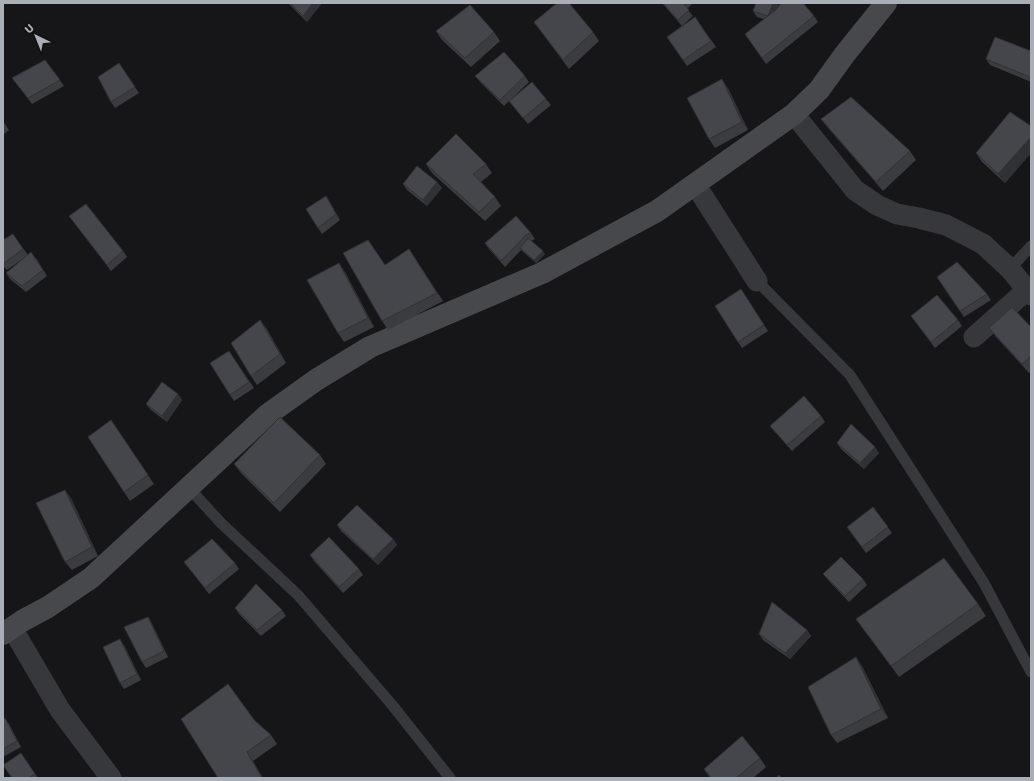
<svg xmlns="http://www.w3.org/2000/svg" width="1034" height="781" font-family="Rubik,sans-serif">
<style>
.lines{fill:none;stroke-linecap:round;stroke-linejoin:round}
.lane{stroke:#37383c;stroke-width:11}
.street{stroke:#37383c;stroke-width:21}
.secondary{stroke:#46484c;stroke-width:22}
.wall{fill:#3b3c40}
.shaded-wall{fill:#303134}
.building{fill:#45464b;stroke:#303134}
</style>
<rect width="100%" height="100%" fill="#161618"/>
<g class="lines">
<path class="lane" d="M1010 269 1031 246
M757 281 850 375 984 583 1031 672
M189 488 221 523 298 595 393 706 450 778"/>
<path class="street" d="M794 114 855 190 877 205 897 214 919 218 946 225 983 244 1010 269 1031 295
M695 184 757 281
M974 337 1027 290
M12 628 60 710 111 778"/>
<path class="secondary" d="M3 634 22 621 48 607 91 578 267 415 316 380 370 347 542 273 657 211 794 114 819 90 845 54 886 3"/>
</g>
<path class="wall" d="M288 3H322L307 22Z
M662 3H693L687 9 693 16 682 26Z
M756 3H779L777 8 814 16 818 22 766 64 745 34 764 19 757 17 753 11Z
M695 17 716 47 687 66 667 37Z
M534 22 593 32 599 41 569 69Z
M436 31 494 32 500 41 471 67 442 40Z
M1031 51V82L990 65 986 59Z
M45 60 64 86 32 104 12 78Z
M119 63 139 93 115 108 111 102Z
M475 76H525L529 82 504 106 480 82Z
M728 88 748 130 715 148 709 139Z
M546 99 551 105 528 124 509 101Z
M821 119 910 151 916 160 883 191 828 128Z
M3 121 9 130 3 135Z
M1031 126V153L1005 183 982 162 976 153Z
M426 164H486L492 173 481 182 495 197 501 206 485 221 432 173Z
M437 182 442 188 427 206 407 190 403 184Z
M326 196 340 220 322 234 318 228Z
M69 216 123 251 127 257 111 271Z
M531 233 535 239 531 241 545 254 536 263 521 250 505 267 489 249 485 243Z
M13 234 28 255 7 270 3 266V240Z
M409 249 443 301 388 330 382 321 385 265Z
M36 258 47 276 26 292 10 279 6 273Z
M345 272 374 327 344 342 338 333Z
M937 277 987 294 991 300 964 317Z
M741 289 768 331 742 348 738 342Z
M911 316 958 320 962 326 935 348Z
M260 320 267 329 286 363 257 385 251 376Z
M1031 327V371L1029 373 996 337 989 328Z
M233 357 254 388 234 401 230 395Z
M178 394 182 400 167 422 151 410 146 404Z
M821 416 825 422 792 451 775 432 770 426Z
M111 420 154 484 130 501 124 492Z
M837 443 879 453 864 469 841 449Z
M320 455 326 464 280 512 241 473 234 464Z
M71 498 98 556 72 570 65 562Z
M873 507 892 533 866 553 851 533Z
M337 525 393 539 397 545 378 565 341 531Z
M310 555 359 569 363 575 343 593 314 561Z
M184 562 235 563 239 569 209 594Z
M823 574 863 579 867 585 849 602 828 580Z
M978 604 986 616 899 677 856 619Z
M235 608 282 610 286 616 261 636 239 614Z
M148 617 152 624 168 657 146 668 142 662Z
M807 630 811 636 790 659 763 640 759 634Z
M124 645 141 680 124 689 120 683Z
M862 666 888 718 837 743 831 735Z
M3 719 9 724 21 747 3 757Z
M255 721 271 735 277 744 253 761 263 778H218Z
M21 753 38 778H12Z
M760 758 766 767 753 778H710L704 769Z"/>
<path class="shaded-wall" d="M313 3H322L307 22 303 16Z
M773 3H779L773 22 768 16Z
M722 79 728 88 748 130 742 122Z
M1031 137V153L1005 183 998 174Z
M437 182 442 188 427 206 423 200Z
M326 196 330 202 340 220 336 214Z
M409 249 415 258 443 301 437 293Z
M543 251 545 254 536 263 534 260Z
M339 263 345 272 374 327 368 318Z
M260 320 267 329 286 363 280 354Z
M178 394 182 400 167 422 162 416Z
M875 447 879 453 864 469 860 463Z
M65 490 71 498 98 556 92 547Z
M393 539 397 545 378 565 373 559Z
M148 617 152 624 168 657 164 651Z
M807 630 811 636 790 659 785 653Z
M120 639 124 645 141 680 137 674Z
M856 657 862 666 888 718 881 709Z
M5 718 9 724 21 747 17 741Z
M247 752 253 761 263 778H262Z"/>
<path class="building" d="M290 3H313L303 16Z
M557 3H569L593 32 563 60 534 22Z
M663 3H683L689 10 678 20Z
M756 3H773L768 16 776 10 781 3H803L814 16 762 58 745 34 768 16 753 11Z
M470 5 494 32 465 58 436 31Z
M695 17 711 41 683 60 667 37Z
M995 37 1031 51V74L1030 77 986 59Z
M504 52 525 76 500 100 475 76Z
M45 60 60 80 28 98 12 78Z
M119 63 135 87 111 102 98 77Z
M722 79 742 122 709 139 687 98Z
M532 82 546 99 523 118 509 101Z
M851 97 910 151 876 182 821 119Z
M1010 112 1031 126V137L998 174 976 153Z
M456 134 486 164 473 174 495 197 479 212 426 164Z
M417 166 437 182 423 200 403 184Z
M326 196 336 214 318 228 306 209Z
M86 204 123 251 107 265 69 216Z
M516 216 531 233 526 235 501 261 485 243Z
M13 234 23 249 3 264V240Z
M528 238 543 251 534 260 520 248Z
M368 240 385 265 409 249 437 293 382 321 343 253Z
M31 252 43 270 22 286 6 273Z
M957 262 987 294 960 311 937 277Z
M339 263 368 318 338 333 307 280Z
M741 289 764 325 738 342 715 306Z
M937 295 958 320 931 342 911 316Z
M1012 307 1031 327V356L1022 364 989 328Z
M260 320 280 354 251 376 231 343Z
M229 351 249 382 230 395 210 363Z
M162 382 178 394 162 416 146 404Z
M804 396 821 416 787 445 770 426Z
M280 417 320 455 274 503 234 464Z
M111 420 148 475 124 492 88 437Z
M851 424 875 447 860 463 837 443Z
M65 490 92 547 65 562 36 503Z
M357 505 393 539 373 559 337 525Z
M873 507 888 527 862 547 847 527Z
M329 537 359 569 339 587 310 555Z
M212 539 235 563 205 588 184 562Z
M841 557 863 579 845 596 823 574Z
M944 558 978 604 891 666 856 619Z
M256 584 282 610 257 630 235 608Z
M772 602 807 630 785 653 759 634Z
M148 617 164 651 142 662 124 627Z
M120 639 137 674 120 683 103 647Z
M856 657 881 709 831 735 808 687Z
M228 684 255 721 271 735 247 752 262 778H218L181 719Z
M5 718 17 741 3 749V719Z
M742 736 760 758 736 778H712L704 769Z
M21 753 35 774 28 778H12L3 765Z
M779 775 781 778H776Z"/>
<rect width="1034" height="781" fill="none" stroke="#a9aeb7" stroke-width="8"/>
<g transform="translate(36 36) rotate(317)" stroke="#111113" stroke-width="3" paint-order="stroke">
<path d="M0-3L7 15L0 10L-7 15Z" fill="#a9aeb7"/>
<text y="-6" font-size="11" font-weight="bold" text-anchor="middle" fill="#a9aeb7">U</text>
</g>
</svg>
